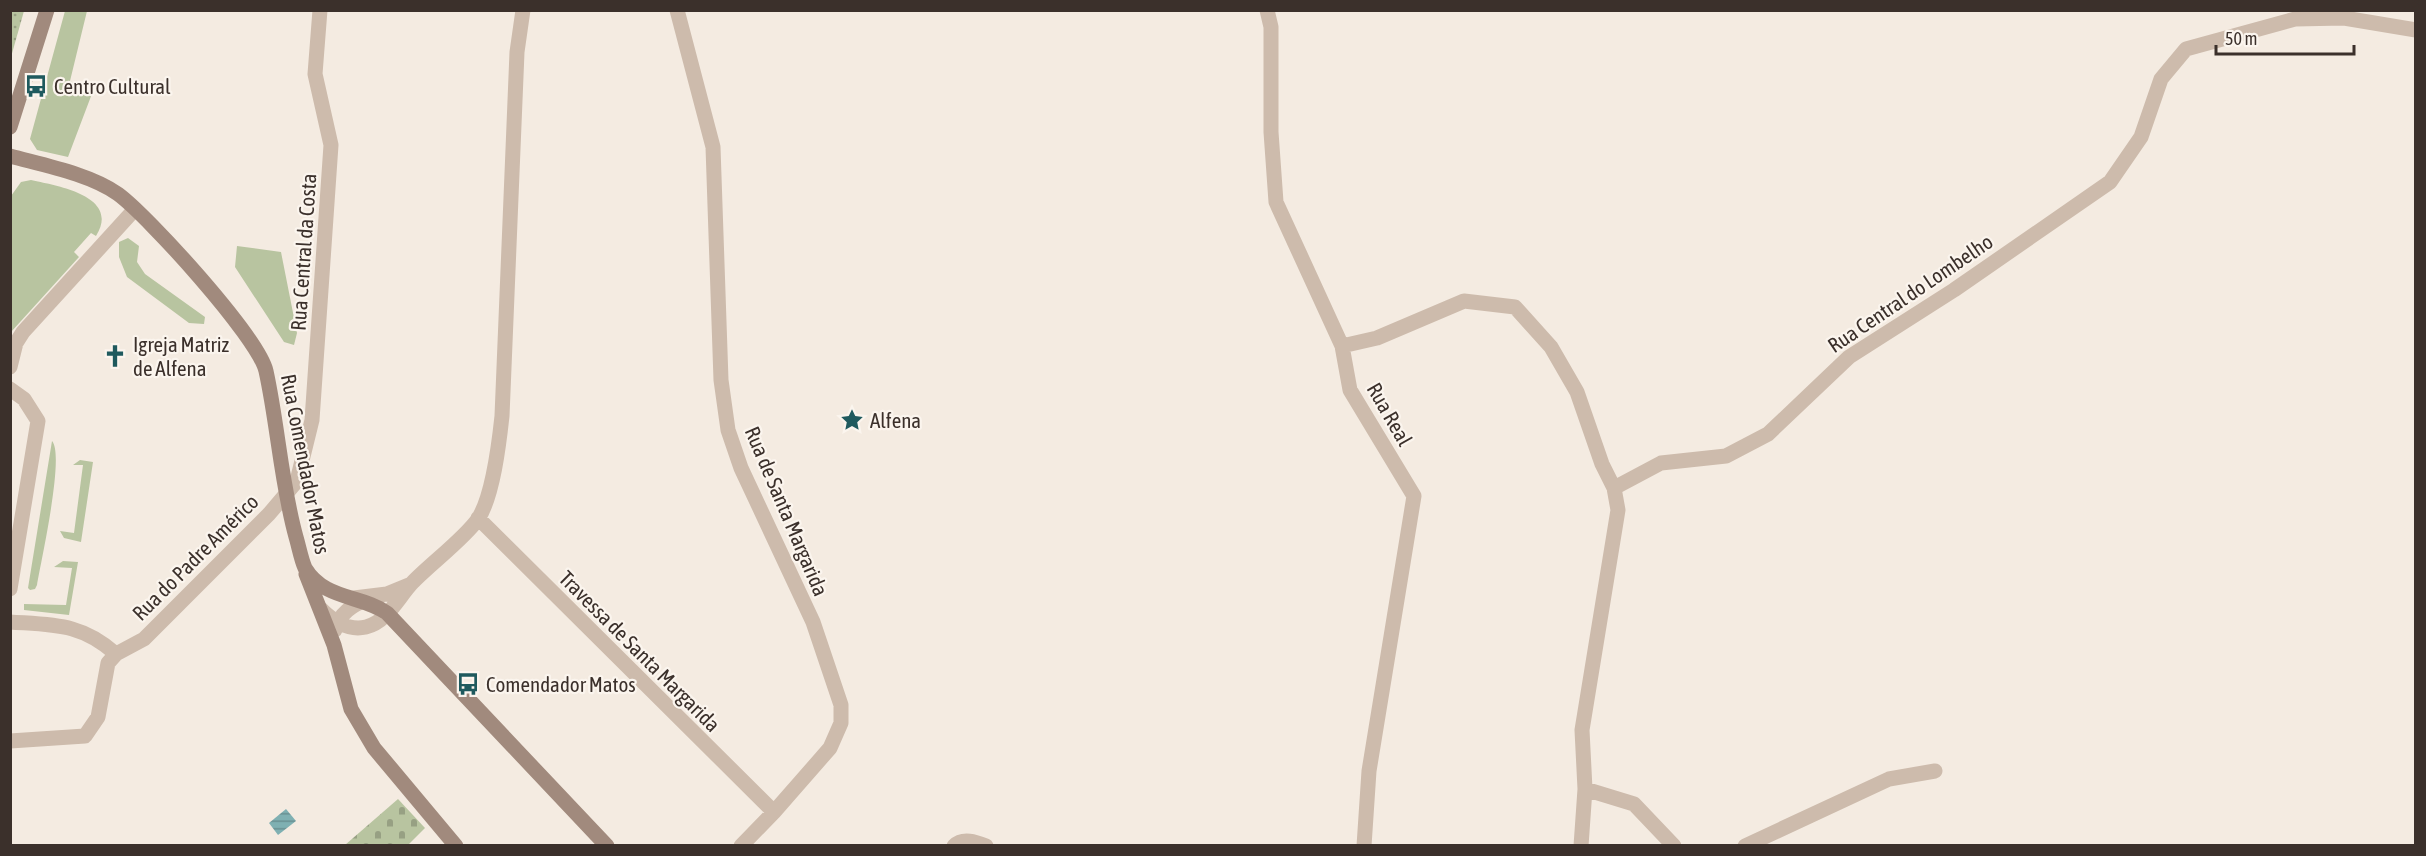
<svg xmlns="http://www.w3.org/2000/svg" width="2426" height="856" font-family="'Asap Condensed',sans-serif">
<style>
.cemetery{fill:url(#cemetery-stones)}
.park{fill:url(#park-dots)}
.garden{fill:#b8c4a0}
.water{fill:url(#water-rules)}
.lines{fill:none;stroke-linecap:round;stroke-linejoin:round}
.street{stroke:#cdbbac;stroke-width:15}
.secondary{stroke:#a18a7d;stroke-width:15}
.labels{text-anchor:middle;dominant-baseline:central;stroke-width:4.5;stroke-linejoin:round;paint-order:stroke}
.poi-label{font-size:21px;fill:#3b302b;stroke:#fbf5ee;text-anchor:start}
.street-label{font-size:21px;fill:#3b302b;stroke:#fbf5ee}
</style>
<defs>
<pattern id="cemetery-stones" width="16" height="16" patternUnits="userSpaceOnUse" patternTransform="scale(1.5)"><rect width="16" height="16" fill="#b8c4a0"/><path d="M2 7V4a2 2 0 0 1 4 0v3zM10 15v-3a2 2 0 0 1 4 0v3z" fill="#97a083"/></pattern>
<pattern id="park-dots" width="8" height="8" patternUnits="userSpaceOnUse" patternTransform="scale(1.5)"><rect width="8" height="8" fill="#b8c4a0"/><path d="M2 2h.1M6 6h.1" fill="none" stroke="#97a083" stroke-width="1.8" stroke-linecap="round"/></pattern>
<pattern id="water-rules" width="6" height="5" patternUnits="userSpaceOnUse" patternTransform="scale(1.5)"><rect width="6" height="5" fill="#7fb0b2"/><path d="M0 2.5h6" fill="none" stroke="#699091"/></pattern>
</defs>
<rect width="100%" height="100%" fill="#f4ebe1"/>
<path class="cemetery" d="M398 799 425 828 408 845H345Z"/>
<path class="park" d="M11 10 24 11 11 57 10 11Z"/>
<path class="garden" d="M65 11H87L70 81 93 91 68 157 37 150 30 139Z
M31 180C58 186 121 196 96 236L91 233 74 252 79 257 11 332V196L21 182Z
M128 238 139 246 137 262 145 274 205 317 204 324 189 323 127 277 119 257V242Z
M237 246 281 252 297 333 294 345 284 342 235 267Z
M52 441C65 455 41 561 37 585L35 589 30 590 28 588Z
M80 460 93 462 81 542 64 538 60 531 74 533 83 465H73Z
M63 561 78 562 69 615 24 610V604L66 605 72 568 54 567Z"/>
<path class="water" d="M286 809 296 821 278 835 269 823Z"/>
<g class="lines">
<path class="street" d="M677 10 713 147 721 380 728 430 741 468 813 622 841 705V723L830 748 774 812 741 846
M1267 10 1271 27V132L1276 202 1342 346 1350 390 1414 496 1369 771 1364 846
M1342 346 1377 338 1464 301 1515 307 1551 347 1577 392 1602 464 1614 488 1618 510 1582 730 1585 789 1581 846
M10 367 16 343 23 332 135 209
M10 389 24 399 38 421 10 589
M1614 488 1661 463 1726 456 1768 434 1849 357 1954 290 2110 182 2141 137 2161 79 2186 49 2295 19 2344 18 2416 30
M478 518 774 812
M354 598 387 594 409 585
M321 609C333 621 349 631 366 627 387 622 398 598 412 583 430 564 464 539 478 519 493 496 499 444 502 416L517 52 523 10
M10 622C54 625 81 623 116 654
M335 630C340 613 352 605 368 599
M10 741 85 736 98 717 108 663 116 654 144 639 269 514 297 481 312 420 331 145 315 74 320 10
M1585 789 1634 804 1674 846
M954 846C963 837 976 842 986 846
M1745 846 1889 779 1935 771"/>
<path class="secondary" d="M10 127 47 10
M10 156C43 165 90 174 118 194 148 216 258 337 266 371 278 426 281 483 296 537 299 547 301 559 305 568 324 600 362 595 387 613L607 846
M306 574 334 645 351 709 374 748 456 846"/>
</g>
<defs>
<g id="bus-bare" transform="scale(1.8)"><path d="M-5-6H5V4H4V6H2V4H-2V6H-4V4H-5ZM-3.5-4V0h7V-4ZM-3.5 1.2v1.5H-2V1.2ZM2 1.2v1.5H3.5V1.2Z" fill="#1f5a5e" stroke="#fbf5ee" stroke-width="2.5" paint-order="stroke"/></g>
<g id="church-bare" transform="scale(1.8)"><path d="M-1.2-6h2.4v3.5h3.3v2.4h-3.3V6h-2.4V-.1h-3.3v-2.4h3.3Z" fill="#1f5a5e" stroke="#fbf5ee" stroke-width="2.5" paint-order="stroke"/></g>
<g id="sight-bare" transform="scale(1.8)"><path d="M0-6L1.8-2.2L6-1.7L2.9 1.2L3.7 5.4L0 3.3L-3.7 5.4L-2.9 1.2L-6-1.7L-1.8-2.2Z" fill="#1f5a5e" stroke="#fbf5ee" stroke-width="2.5" paint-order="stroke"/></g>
</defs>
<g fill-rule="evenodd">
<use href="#bus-bare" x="36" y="86"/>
<use href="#church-bare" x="115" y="356"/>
<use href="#sight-bare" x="852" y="420"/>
<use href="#bus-bare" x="468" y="684"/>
</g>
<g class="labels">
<g class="poi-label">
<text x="54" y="86">Centro Cultural</text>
<text x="133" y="344">Igreja Matriz<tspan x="133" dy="24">de Alfena</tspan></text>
<text x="870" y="420">Alfena</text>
<text x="486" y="684">Comendador Matos</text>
</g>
<g class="street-label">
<text transform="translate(303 252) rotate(-86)">Rua Central da Costa</text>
<text transform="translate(1910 293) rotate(-34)">Rua Central do Lombelho</text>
<text transform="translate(1390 414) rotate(60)">Rua Real</text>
<text transform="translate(306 464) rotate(79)">Rua Comendador Matos</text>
<text transform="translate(787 511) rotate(67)">Rua de Santa Margarida</text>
<text transform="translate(195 557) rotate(-45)">Rua do Padre Américo</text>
<text transform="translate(640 651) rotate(45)">Travessa de Santa Margarida</text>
</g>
</g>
<rect width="2426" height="856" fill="none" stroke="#3b302b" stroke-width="24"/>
<path d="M2216 45v9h138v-9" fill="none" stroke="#3b302b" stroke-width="3"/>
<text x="2225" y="45" font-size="18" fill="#3b302b" stroke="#fbf5ee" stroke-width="4.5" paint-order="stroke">50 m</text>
</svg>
